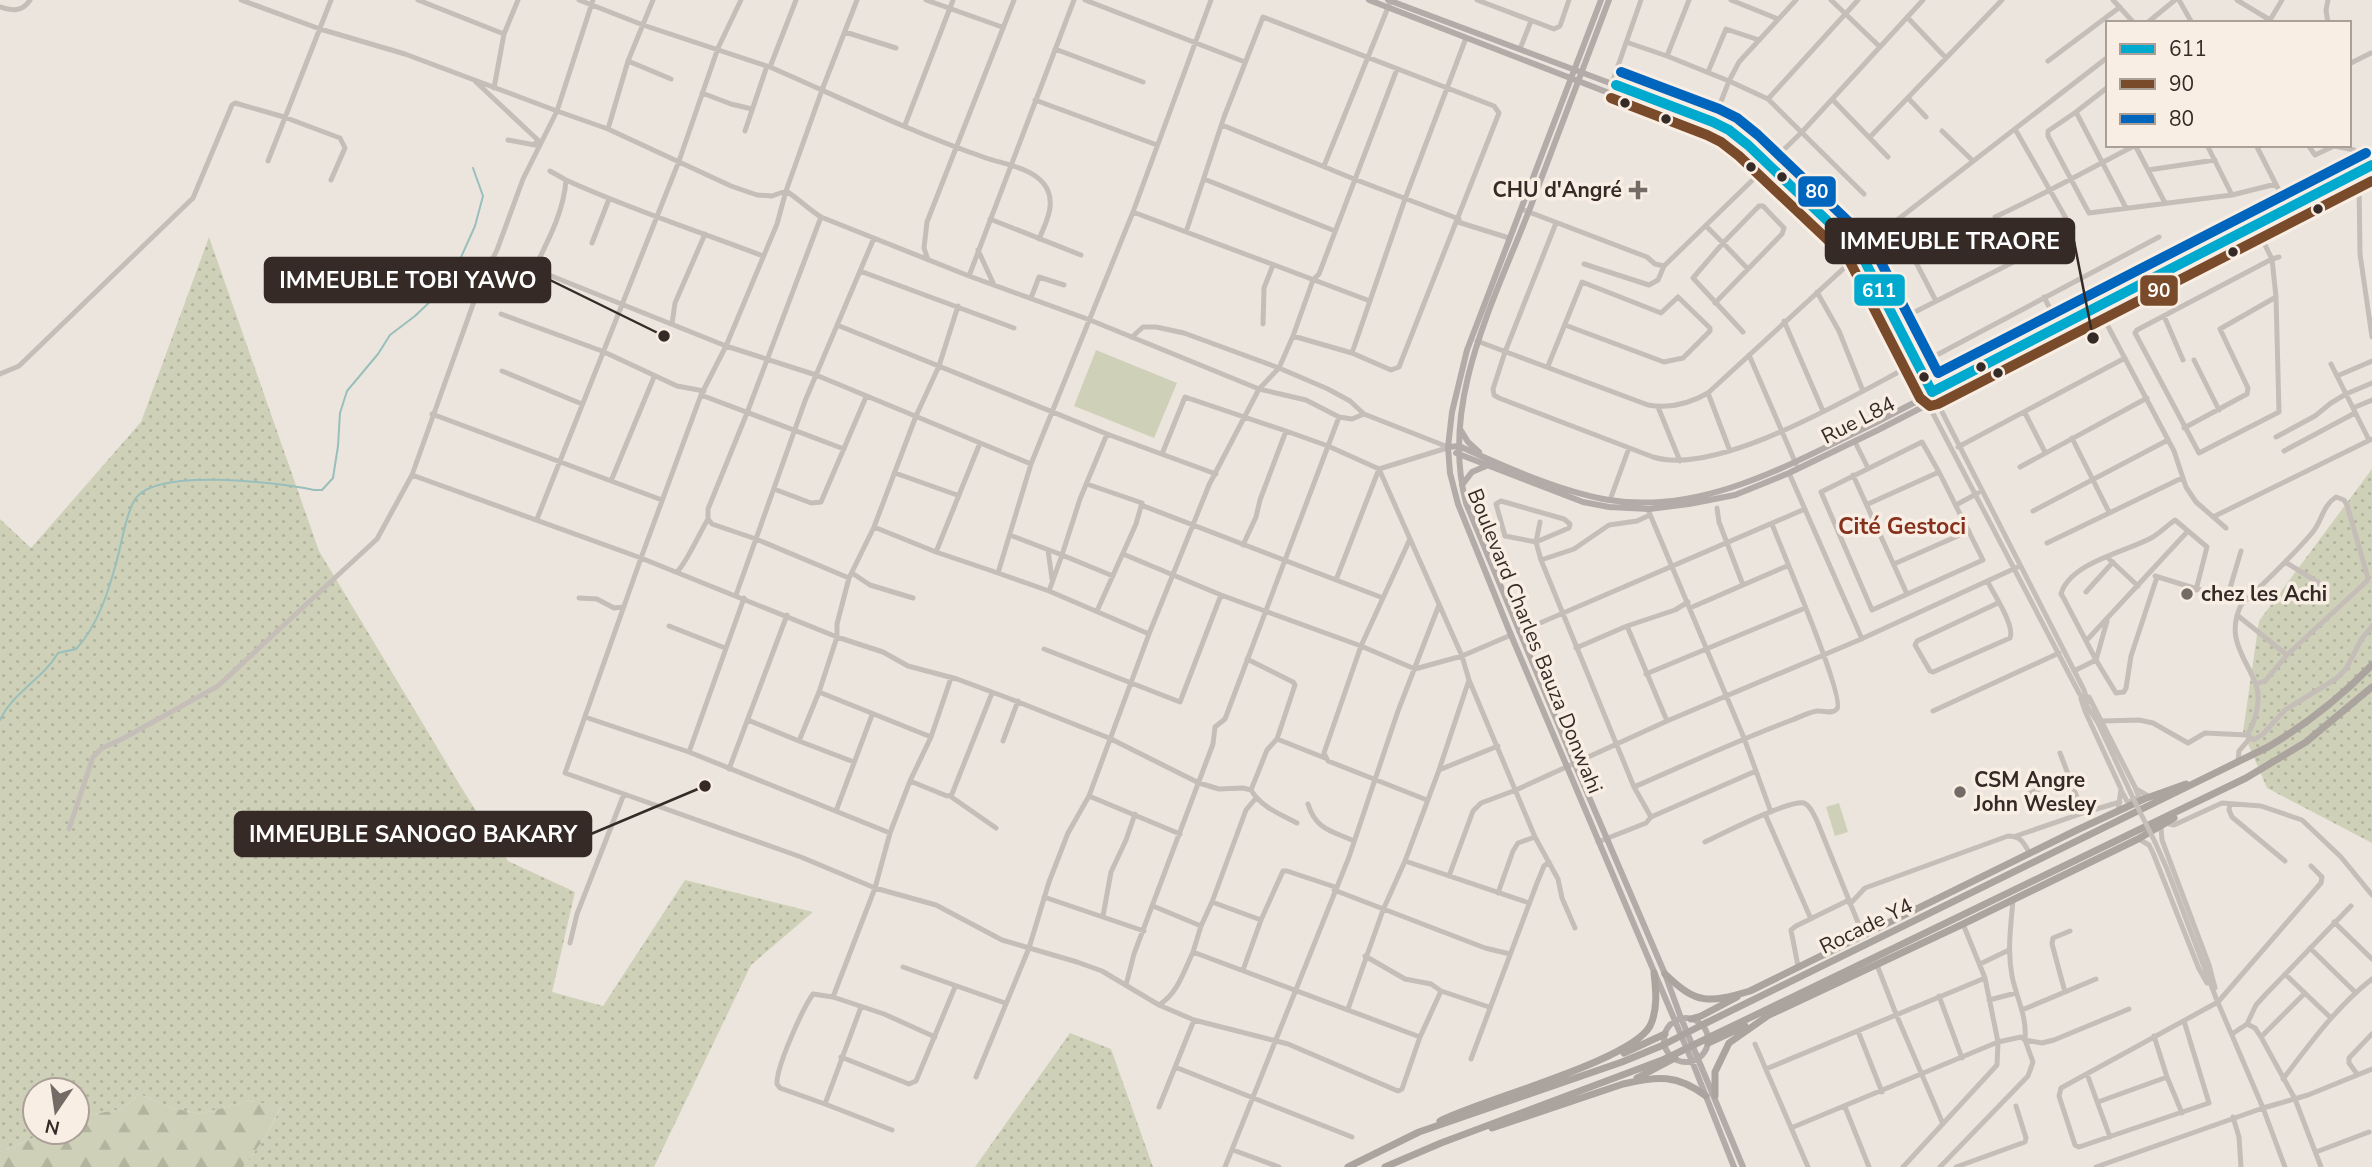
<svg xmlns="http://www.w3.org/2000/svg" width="2372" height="1167" font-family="'Nunito Sans',sans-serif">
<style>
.grass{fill:url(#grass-dots)}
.forest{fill:url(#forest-firs)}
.garden{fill:#ced1b8}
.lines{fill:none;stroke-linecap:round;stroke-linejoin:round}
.stream{stroke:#99bfbc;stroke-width:2}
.minor{stroke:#c5bdb7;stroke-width:5}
.major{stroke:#b3aba7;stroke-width:6}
.highway{stroke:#aba39d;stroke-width:7}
.minor-bridge{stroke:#c5bdb7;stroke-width:5}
.highway-bridge{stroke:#aba39d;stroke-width:7}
.bus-1-casing{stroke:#f9eee4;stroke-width:16}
.bus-2-casing{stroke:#f9eee4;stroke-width:16}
.bus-3-casing{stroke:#f9eee4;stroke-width:16}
.bus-1{stroke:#00a9ce;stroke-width:10}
.bus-2{stroke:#7a4b2a;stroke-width:10}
.bus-3{stroke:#0065bd;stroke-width:10}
.bus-dot{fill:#352a26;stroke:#f9eee4;stroke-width:2.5}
.poi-dot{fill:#756b66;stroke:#f9eee4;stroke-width:2.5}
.labels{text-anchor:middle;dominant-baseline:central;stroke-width:7;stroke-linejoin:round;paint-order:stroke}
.poi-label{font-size:21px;font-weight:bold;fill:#352a26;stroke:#f9eee4;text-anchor:start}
.street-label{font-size:21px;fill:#352a26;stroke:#f9eee4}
.neighbourhood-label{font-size:23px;font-weight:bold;fill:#86301d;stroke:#f9eee4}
.leader{fill:none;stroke:#352a26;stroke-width:2.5}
.callout-dot{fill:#352a26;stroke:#f9eee4;stroke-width:2.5}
.callout{fill:#352a26;stroke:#352a26;stroke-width:2.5}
.callout-label{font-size:23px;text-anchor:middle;font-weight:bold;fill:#fff}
.line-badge{stroke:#f9eee4;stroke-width:2.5}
.badge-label{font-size:19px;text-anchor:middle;font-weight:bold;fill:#fff}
</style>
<defs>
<pattern id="grass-dots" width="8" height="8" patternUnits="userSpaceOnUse" patternTransform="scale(1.75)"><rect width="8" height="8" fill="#ced1b8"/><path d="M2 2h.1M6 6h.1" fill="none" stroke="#b2b49e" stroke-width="1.8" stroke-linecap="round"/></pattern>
<pattern id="forest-firs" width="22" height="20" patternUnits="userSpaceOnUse" patternTransform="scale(1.75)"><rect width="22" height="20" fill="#ced1b8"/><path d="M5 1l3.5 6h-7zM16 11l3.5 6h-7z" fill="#b2b49e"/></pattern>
</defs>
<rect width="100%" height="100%" fill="#ece5de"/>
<path class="grass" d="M209 237 319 551 461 787 508 861 575 892 552 992 603 1006 685 880 813 912 751 965 654 1167H243L267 1135 281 1107 249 1101 200 1114 173 1108 139 1094 122 1109 77 1117V1090H35V1132H48L0 1152V519L31 548 141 422Z
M2372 469V843L2267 788 2243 732 2259 621Z
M1070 1033 1111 1049 1153 1167H975Z"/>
<path class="forest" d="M139 1094 173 1108 200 1114 249 1101 281 1106 267 1135 243 1167H0V1152L48 1132H77V1117L122 1109Z"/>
<path class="garden" d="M1096 350 1177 383 1154 438 1074 406Z
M1839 803 1848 832 1835 836 1826 807Z"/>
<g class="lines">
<path class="stream" d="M0 720C13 692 43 679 58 653L76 649C99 625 111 584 119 552 123 535 126 516 134 501 152 466 281 483 314 490H322L333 478 338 446 340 413 347 391 378 354 390 335 415 316 437 295 458 264 475 226 483 196 473 168"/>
<path class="minor" d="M241 0 320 29 405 54 557 111 593 0
M418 0 504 34
M579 0 643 25 770 67
M796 0 770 67C841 98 913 133 986 158 1004 164 1032 168 1044 184 1057 201 1047 221 1039 239
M857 0 822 90 786 191 777 224 726 346 701 395 641 558 565 773 801 857 875 888 936 905 1002 940 1077 962 1102 971 1159 1005 1194 1020 1288 1044 1398 1091 1402 1089 1420 1037 1193 952C1184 971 1178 993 1159 1005
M926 0 1002 27
M1085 0 1245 62
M1477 0 1554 29 1560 26 1569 0
M1689 0 1667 56 1729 81 1768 99 1864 194
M1731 0 1778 19
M1831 0 1880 47
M2113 0 2134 23
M2179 0 2192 23
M2237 0 2270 20 2272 23
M0 7C13 11 22 12 30 0
M1907 17 1946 58
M2270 20 2282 0
M2147 23 2175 0
M2328 23 2326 10 2328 0
M845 32 896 48
M1626 42 1667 56
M1055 49 1143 82
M1520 49 1531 21
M628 61 671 79
M2048 61 2120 7
M2349 64 2371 53
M1708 72 1726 29 1759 40
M476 82 540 142
M1612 83 1641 0
M494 88 504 34 518 0
M702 93 731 104 752 109
M1768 99 1858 0
M1909 99 1926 117
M1035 100 1157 145
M1833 100 1888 157
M2076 112 2108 87
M1713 122 1729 81 1739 62 1796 0
M905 125 953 0
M1222 125 1354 179 1459 219
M608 129 628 61 653 0
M745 131 767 66
M1942 131 1973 161
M1870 137 2002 0
M508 140 535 145 537 140
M2135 145 2165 203
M2207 145 2232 195
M2256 145 2292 216
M2308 145 2315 155 2334 146 2354 150 2362 159 2364 167
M2362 159 2372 153
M268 161 331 0
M1324 166 1391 0
M2148 170 2215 160
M550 171 566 180C564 211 548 241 534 269L726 346 816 375 1031 464
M1204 179 1335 231
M566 180C629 209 698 231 763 256
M2359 183 2360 254 2372 337
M2359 186 2372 180
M2285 202 2363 163
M2126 208 2076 112 2048 131V136L2089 213 2232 195 2276 184
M1521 209 1647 257 1655 264 1664 266 1802 132 1923 0
M1133 212 1370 301
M821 217 747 413 708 509V519L712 524 756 539 849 578
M990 219 1081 255
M1458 222 1509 238
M1895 222 1936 301
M1556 223 1505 352 1493 389 1494 395 1499 398 1653 457C1717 477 1849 398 1908 367
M1706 226 1723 243 1759 206H1763L1784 228 1782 234 1715 303
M1186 232 1224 117 1263 17 1494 106 1499 113 1399 367 1391 370 1352 353
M2259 233 2272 259 2276 297 2279 412 2199 453 2135 333 2137 330 2272 259 2279 257
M592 243 609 199
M978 250 994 285
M928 260 924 248 927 222 1014 0
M2010 263 1994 229 1995 217C2043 195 2089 169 2136 145
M1584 264 1649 285 1658 280 1664 266
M860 271 1014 328
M969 276 1074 0
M1817 292 1839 331 1863 391
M2044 297 2059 326
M1031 298 1039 277 1064 285
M501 314 602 351 677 386 704 391
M2102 315 2174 451 2186 487 2196 502 2226 528
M2164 316 2183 360
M1784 321 1823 411
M1895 322 2071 233V227L2015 129
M672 324 675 303 705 234
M1263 324 1264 288 1273 265
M837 325 1107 434 1216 474
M1743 332 1693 278 1723 243 1748 269
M1293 336 1313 280 1319 274 1397 69
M1132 337 1143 327H1156L1184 333 1279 368 1293 336 1352 353 1405 199 1466 38
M1477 341 1648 405C1670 409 1689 404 1708 393L1892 224 2108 57
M1749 355 1796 464
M2194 360 2219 410
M2331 364 2369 440
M1918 365 2159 237
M1548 366 1582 282 1661 313 1678 297 1710 328V331L1683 358 1664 362 1565 325
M502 371 582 404
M0 374 19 366 193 198 232 105 235 103 284 117 340 138 345 148 331 180
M2337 376 2372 361
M1708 393 1730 451
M701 395 844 449
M1936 400 2084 690 2088 702
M1928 404 2079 693 2098 723 2133 798
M1658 407 1680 461
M2353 408 2372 400
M2025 413 2045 452
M432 414 662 500
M2184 428 2247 394 2248 388 2220 329 2276 297
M1107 434 1080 499 1062 555 1113 576
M2276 437 2315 416 2331 403 2346 394 2372 383
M2072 438 2109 512
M1855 442 1868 468
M1922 442 1939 472 1983 560 1872 610 1821 492Z
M1958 447 2125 358
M2284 451 2355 413
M1162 454 1185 397 1286 431
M2020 467 2147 398
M1379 469 1462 656 1469 680 1535 837 1558 879 1562 898 1575 928
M895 473 957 495
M1789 473 1862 639
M412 475 641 558 837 637 883 652 908 666 957 679 1008 698 1109 738 1199 783 1219 789 1243 788 1251 790C1261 807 1280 814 1297 823
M1853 475 1907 594
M611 481 654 377
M1087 484 1142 503 1136 524 1097 611
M774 489 811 503 821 502 866 397
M1610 500 1629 448
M1868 504 1939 472
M1141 505 1383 598
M1956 505 1978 493
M1717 508 1719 522 1743 585
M2033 511 2168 440
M1649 512 1744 738 1771 812
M2213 517 2372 439
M537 519 679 161 718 48 741 0
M1540 522 1536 542 1569 528 1570 524 1564 519 1501 501 1496 504 1505 536 1536 542 1541 560
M874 527 936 552 980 443
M1010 535 1062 555 1049 591
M1410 539 1361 646 1324 753 1328 761 1427 800
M2047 543 2182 478
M1243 545 1256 517 1260 500 1286 431 1328 446 1379 469 1447 448
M1048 550 1052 579
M936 552 998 573
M1123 554 1221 595 1361 646 1415 669 1462 656 1511 635
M2107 557 2138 586
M2285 562 2319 583 2326 591
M1894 564 1969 531
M677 572C687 562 699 534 708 519
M852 573 870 585 913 598
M2155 576 2220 596 2230 588 2241 551
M2157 577 2131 656 2126 688 2124 692 2116 693 2096 660 2063 597 2061 594C2070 562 2127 552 2153 537 2161 532 2168 525 2175 520L2207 547 2196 590
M1336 580 1379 469
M1988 582C1994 595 2015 625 2010 638L1933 672 1930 671 1915 645 1917 641 1998 603
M2086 592 2113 562
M736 595 805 401 874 238
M579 598 597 599 614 608 624 607
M1690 608 1787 566
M2237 615 2287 655
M669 626 725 648
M1627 626 1675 610 1688 602
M1519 632 1805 509
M1149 634 1049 591 998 573 1031 464 1133 212 1211 0
M2086 641 2188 531
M1576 648 1627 626 1667 721
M1044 649 1180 702 1221 595
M1247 659 1293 682 1295 685 1277 739 1325 758
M2074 671 2096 660 2107 621
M1646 674 1805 608
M819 692 837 637V624L849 578 874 527 916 416 939 366 958 306
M2089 697 2136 789 2150 797
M2081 699 2085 711 2121 789 2118 811
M1933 711 2059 653
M585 717 689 752 890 833
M748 720 799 741 819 692 931 737
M2103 721 2139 720 2153 723 2188 743 2205 733 2247 735 2254 740 2263 734 2285 710 2337 678 2346 669 2361 640 2372 626
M2247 735C2256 721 2262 698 2255 682 2243 654 2226 637 2241 605 2265 582 2290 559 2312 533 2322 522 2322 506 2336 497L2344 500 2347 505 2368 578 2367 581 2287 655 2265 681 2256 684
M799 741 854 762
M1003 741 1018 701
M689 752 744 598
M2238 762 2239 751 2250 738
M729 769 787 615
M1439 770 1498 746
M910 781 947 796 952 794 992 693
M1634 787C1687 764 1738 740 1792 720 1800 717 1809 712 1817 711 1824 710 1832 715 1837 709 1846 698 1780 546 1772 524
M1251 790 1267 750 1277 739
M2122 792 2127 801 2129 802 2139 797 2136 790
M2026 795 2069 776
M950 796 996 828
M1089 796 1180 834
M1256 798 1246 810 1212 902 1261 920
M1308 804C1316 830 1332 831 1354 841
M2230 804 2229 810 2232 817 2285 861
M836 811 872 715
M2083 813 2120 802
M1765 814 1811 919
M1651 817 1756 771
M69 829 93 757 102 748 122 739 218 686 377 539 412 475 481 282 497 250 523 179 557 111 608 129 731 186 757 195 772 196 786 191C799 199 808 209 821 217L969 276 1090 320 1259 389 1279 368 1328 389 1350 401 1364 414
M2016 836 2083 813 2060 753
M2139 839 2149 845 2153 853 2199 969 2207 983
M1598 842 1646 823 1651 817 1634 787 1541 560 1574 549 1609 525 1637 521 1650 515
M1705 842C1720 835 1790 799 1804 803 1810 805 1814 815 1817 821L1863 935
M1405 861 1529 903
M1449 876 1473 811 1481 803 1516 790 1667 721 1859 640 2020 566
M1334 890 1485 948 1510 954
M1498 893 1513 851 1518 843 1535 837
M1044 897 1144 931
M1850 904 1865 888 2008 836C2021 836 2024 843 2030 854
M1153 906 1201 926 1193 952
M1103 916 1111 872 1126 840 1135 814
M2334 922 2372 959
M1201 926 1212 902
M570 943 577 914 624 794
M2310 948 2355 992
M1365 956 1405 979 1431 984 1441 991 1489 1007
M1980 964 2009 950
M1877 965 1896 1014 1943 1124
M1798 966 1791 930 1796 926 1849 900
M903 967 1005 1003
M1243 970 1261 920 1283 871H1287L1335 887
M2285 974 2331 1018
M1126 985 1134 954 1213 744 1215 727 1225 719 1339 417
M2215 988 2209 965 2162 840 2161 828 2165 823 2174 825 2222 803 2261 806 2302 820 2341 857 2372 895
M2065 992 2052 944 2053 938 2070 931
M1939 996 1962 1058
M833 997 875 888 890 833 910 781 931 737 951 678
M1989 1000 2016 993
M861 1007 825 1104 780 1088 777 1084C776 1067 803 1008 813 994L833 997 884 1014 935 1037
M1348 1009 1383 910 1405 861 1439 770 1469 680
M2022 1010 2096 979
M2184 1021 2209 1103 2079 1147 2075 1145 2059 1096 2061 1088 2218 1002 2321 883 2322 877 2311 866
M1858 1031 1882 1092
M2232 1034 2247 1024
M2154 1036 2167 1077 2182 1113
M1420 1037 1441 991
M2261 1037 2305 993
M1755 1044 1808 1167
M841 1057 909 1084 916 1081 955 987
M1471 1059 1537 883 1544 866 1549 862
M1175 1067 1352 1137
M1766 1069 1985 978
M2087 1074 2110 1137
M2357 1074 2349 1063V1058L2372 1034
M976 1077 1029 948 1049 882 1068 833 1089 796 1149 634 1209 485 1259 389 1306 400 1339 417 1352 419 1364 414 1448 447
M2283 1079C2310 1044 2336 1007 2372 979
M2098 1102 2167 1077
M825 1104 892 1130
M1159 1107 1194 1020
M1845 1107 1869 1167
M2233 1117 2239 1137 2241 1167
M1791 1128 1998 1042 2021 1037 2025 1040C2027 1015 2017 1000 2012 976 2007 950 2011 925 2013 900
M1233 1150 1279 1167
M2316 1152 2369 1132
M1225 1167 1349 857 1398 711 1439 605
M1903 1167 1997 1065 1998 1042 1985 978 1963 924
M1940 1167 2028 1076 2033 1062 2025 1040 2042 1043 2054 1040 2129 1009
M1956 1167 2025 1142 2026 1138 2016 1106
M2096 1167 2263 1108 2216 998 2167 869 2155 842
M2285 1167 2263 1108 2308 1095 2372 1069
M2321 1167 2295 1099 2261 1037 2255 1028 2247 1024 2256 1005 2266 994 2351 906"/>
<path class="major" d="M1369 0 1725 138 1829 234 1853 259 1926 399
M1388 0 1698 116 1729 130 1740 138 1860 252 1934 395
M1601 0 1467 350 1452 412 1448 447 1450 473 1458 504 1511 635 1692 1061 1734 1167
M1609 0C1583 68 1558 136 1532 203 1496 298 1439 400 1466 503L1574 762 1665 974 1681 1018 1743 1167
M1460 429 1468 442 1479 452
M1448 447 1459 446C1503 466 1561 492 1609 500 1705 515 1792 463 1875 423L2372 165
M1456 453 1583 502 1609 507 1649 509 1689 504 1735 495 1789 473 1878 430 2372 176
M1462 485 1472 472 1486 466
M1664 1040a22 22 0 1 1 44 0a22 22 0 1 1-44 0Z"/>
<path class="highway" d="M1665 974C1697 1005 1709 1003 1750 991L2077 830 2144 799 2186 784
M1691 1019 1701 1016 1737 997
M1706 1023 2268 747C2307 724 2341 697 2372 665
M1712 1036 2246 778 2306 742 2372 687
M1708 1043 1745 1026
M1624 1053 1665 1034
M1637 1078 1675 1058
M1715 1096V1072L1729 1043 1769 1015 1963 924 2138 839 2174 818
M1440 1121C1483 1099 1631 1061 1650 1026 1658 1010 1656 990 1654 973
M1492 1128 1623 1084C1658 1076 1677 1074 1706 1096
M1348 1167 1419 1132 1622 1062 1661 1046
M1385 1167 1441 1143 1665 1059"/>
<path class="minor-bridge" d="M2133 798 2155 842"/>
<path class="highway-bridge" d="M1661 1046 1706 1023
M1665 1059 1712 1036"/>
<g class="bus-1-casing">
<path id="bus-1" d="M1616 85 1713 122 1729 130 1748 145 1860 252 1932 392 2372 165"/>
</g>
<g class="bus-2-casing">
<path id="bus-2" d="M1611 98 1707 135 1721 142 1739 156 1849 260 1920 398 1930 406 1938 404 2372 181"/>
</g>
<g class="bus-3-casing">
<path id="bus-3" d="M1621 72 1719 109 1737 118 1758 135 1871 243 1938 373 2366 153"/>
</g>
<use href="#bus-1" class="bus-1"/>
<use href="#bus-2" class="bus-2"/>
<use href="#bus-3" class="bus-3"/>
</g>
<g class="bus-dot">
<circle cx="1625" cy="103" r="6"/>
<circle cx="1666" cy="119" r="6"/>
<circle cx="1751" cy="167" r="6"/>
<circle cx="1782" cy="177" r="6"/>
<circle cx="2318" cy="209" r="6"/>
<circle cx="2233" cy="252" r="6"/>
<circle cx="1981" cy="367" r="6"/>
<circle cx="1998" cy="373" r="6"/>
<circle cx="1924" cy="377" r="6"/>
</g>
<g class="poi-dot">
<path d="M1634.5 179.5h7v7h7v7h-7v7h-7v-7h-7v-7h7z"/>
<circle cx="2187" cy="594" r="7"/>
<circle cx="1960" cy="792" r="7"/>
</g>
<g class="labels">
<g class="poi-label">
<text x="1622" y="190" text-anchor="end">CHU d'Angré</text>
<text x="2201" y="594">chez les Achi</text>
<text x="1974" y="780">CSM Angre<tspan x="1974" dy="24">John Wesley</tspan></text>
</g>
<g class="street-label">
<text transform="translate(1858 420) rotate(-27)">Rue L84</text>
<text transform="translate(1535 641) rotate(68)">Boulevard Charles Bauza Donwahi</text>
<text transform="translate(1866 926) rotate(-26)">Rocade Y4</text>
</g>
<g class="neighbourhood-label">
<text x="1902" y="526">Cité Gestoci</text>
</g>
</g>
<path class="leader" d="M2093 338L2074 241M664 336L550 280M705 786L591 834"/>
<g class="callout-dot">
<circle cx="2093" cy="338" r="7"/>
<circle cx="664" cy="336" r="7"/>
<circle cx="705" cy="786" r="7"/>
</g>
<g class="callout">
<rect x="1826" y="219" width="248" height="44" rx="7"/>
<rect x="265" y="258" width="285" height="44" rx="7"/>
<rect x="235" y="812" width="356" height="44" rx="7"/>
</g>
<g class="callout-label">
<text x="1950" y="249">IMMEUBLE TRAORE</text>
<text x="408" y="288">IMMEUBLE TOBI YAWO</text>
<text x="413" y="842">IMMEUBLE SANOGO BAKARY</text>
</g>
<g class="line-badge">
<rect x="1797" y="175" width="40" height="33" rx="7" fill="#0065bd"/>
<rect x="1853" y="273" width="53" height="34" rx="7" fill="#00a9ce"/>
<rect x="2139" y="274" width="40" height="33" rx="7" fill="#7a4b2a"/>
</g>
<g class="badge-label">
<text x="1817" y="198">80</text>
<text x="1879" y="297">611</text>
<text x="2159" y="297">90</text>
</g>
<rect x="2106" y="21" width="245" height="126" fill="#f9eee4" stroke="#aba098" stroke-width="2"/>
<rect x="2120" y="44" width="35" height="10" fill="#00a9ce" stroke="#aba098" stroke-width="2"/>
<text x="2169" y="56" font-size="21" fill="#352a26">611</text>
<rect x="2120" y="79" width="35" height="10" fill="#7a4b2a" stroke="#aba098" stroke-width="2"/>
<text x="2169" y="91" font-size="21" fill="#352a26">90</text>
<rect x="2120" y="114" width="35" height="10" fill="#0065bd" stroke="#aba098" stroke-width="2"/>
<text x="2169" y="126" font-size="21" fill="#352a26">80</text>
<g transform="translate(56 1111) rotate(193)"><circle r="33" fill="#f9eee4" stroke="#aba098" stroke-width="2"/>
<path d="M0-5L12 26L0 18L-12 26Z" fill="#756b66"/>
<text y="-10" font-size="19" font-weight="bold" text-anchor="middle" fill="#352a26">N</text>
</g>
</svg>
